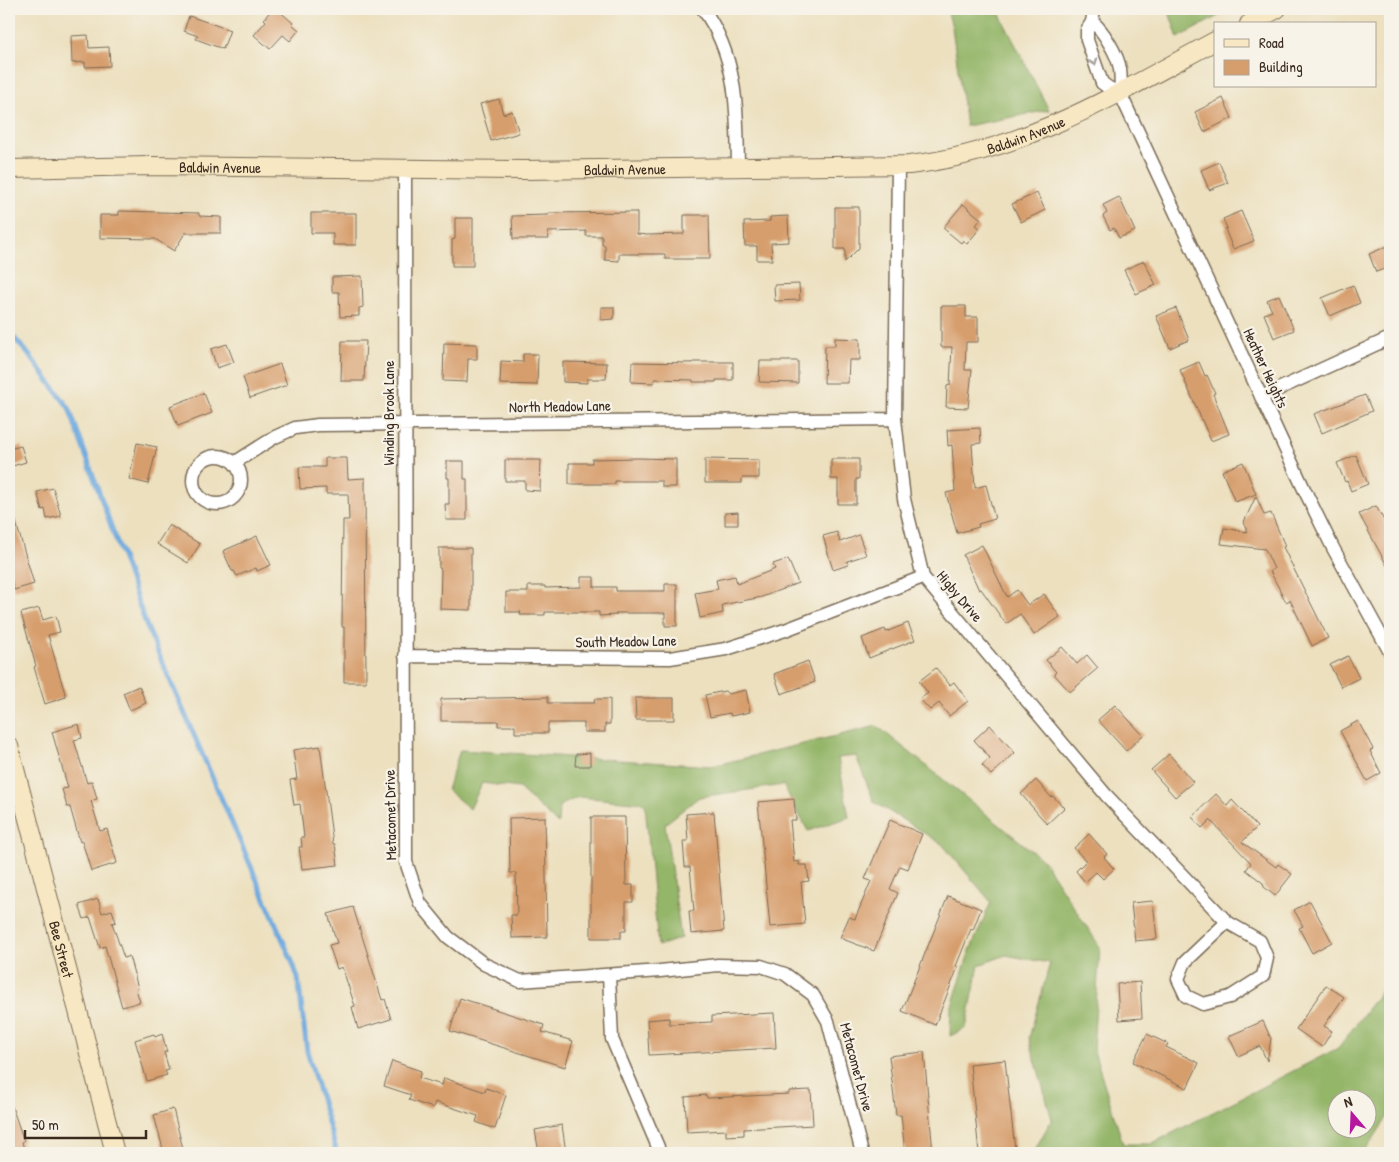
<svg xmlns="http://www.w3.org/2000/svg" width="1399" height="1162" font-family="'Patrick Hand',sans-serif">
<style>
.forest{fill:#94b669;stroke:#687044;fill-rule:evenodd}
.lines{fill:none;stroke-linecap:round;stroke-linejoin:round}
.stream{stroke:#6ca8dd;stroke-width:5}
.building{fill:#d79e6d}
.street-casing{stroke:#796a56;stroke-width:15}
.secondary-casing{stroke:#796a56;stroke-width:20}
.street{stroke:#fff;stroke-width:12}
.secondary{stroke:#f7e8c3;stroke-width:18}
.oneway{stroke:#a79f9a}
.labels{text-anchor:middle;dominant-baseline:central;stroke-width:4.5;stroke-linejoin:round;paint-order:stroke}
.street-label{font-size:15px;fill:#3b2a1e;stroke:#f7f3e8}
</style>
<rect width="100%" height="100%" fill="#f7f3e8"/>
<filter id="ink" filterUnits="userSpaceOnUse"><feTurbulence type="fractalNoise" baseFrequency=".02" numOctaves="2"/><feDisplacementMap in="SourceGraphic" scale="10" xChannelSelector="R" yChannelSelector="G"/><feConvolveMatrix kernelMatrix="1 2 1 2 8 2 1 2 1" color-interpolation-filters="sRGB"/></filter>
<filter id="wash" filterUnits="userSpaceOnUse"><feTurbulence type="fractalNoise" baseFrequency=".0096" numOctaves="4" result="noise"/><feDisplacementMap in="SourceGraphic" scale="20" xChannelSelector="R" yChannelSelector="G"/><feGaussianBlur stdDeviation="1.12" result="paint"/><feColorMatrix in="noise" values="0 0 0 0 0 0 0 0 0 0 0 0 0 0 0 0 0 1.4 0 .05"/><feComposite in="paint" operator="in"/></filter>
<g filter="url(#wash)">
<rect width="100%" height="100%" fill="#ece0bf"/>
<path class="forest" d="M947 9H997L1049 110 966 126 952 27Z
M1168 9H1231L1178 38Z
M877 726 1043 860 1100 947 1093 1048 1123 1144H1151L1338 1048 1390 979V1113L1364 1153H1033L1052 1119 1029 1038 1050 963 1006 955 979 965 966 1028 950 1036 951 1009 969 953 991 902 942 844 874 802 856 756 838 758 849 817 808 831 783 785 699 797 665 824 681 938 658 946 645 803 579 797 559 806 558 824 519 788 482 783 470 809 447 790 460 750 712 766ZM1336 1100H1366V1130H1336Z"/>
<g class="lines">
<path class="stream" d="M9 332 30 356 69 408 147 627 292 961 298 978 307 1051 337 1153"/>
</g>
<g id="blocks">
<path class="building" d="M272 9H277L293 23 292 24 299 30 290 41 283 35 270 49 254 35 266 21 264 19Z
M189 16 230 30 223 49 196 39 198 36 184 31Z
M88 35 89 48 109 47 110 66 85 67V62L72 63 71 36Z
M1223 98 1232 118 1204 132 1195 112Z
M499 99 503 114 512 111 519 133 491 141 480 104Z
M1219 162 1228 183 1209 190 1201 170Z
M1037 193 1045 210 1021 222 1012 204Z
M1119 197 1135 231 1119 238 1114 228 1110 230 1103 216 1107 213 1103 205Z
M963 204 981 219 976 225 980 228 967 244 963 240 961 243 943 228Z
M835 207H859V248L845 262V249H835Z
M119 211 199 213V216L221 217V233H185L174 251 155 239 100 238V215H119Z
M1241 211 1254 241 1233 249 1225 229 1227 228 1223 219Z
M637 212V234L647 235 684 234V215H709L710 259H665V254H619V261L605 260V245H602V236H586V231L548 232 549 239H513L512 216 548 215 549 213Z
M311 213H356V245H333V233H311Z
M788 216 789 242 771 243 772 260H757V246H745L744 222 770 221V217Z
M455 218H473V266H452V240L455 239Z
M1390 245V267L1376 272 1369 254Z
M1144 261 1156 285 1136 294 1124 270Z
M362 276 363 307 359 308V316L340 317 339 292H332V277Z
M799 284 800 300 775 301 774 285Z
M1353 285 1360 303 1330 316 1322 298Z
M1279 295 1294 330 1274 338 1264 314 1272 311 1267 300Z
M941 306H966V317H978V342H966L965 370H972L968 408 946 407 947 386 950 385 952 347H941Z
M601 307H614V319L601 320Z
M1176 308 1189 340 1170 348 1156 316Z
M835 338 860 339V360H849L848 383H824L825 346H835Z
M342 341H366L364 381H341Z
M444 343 477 344V359H468L467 382 443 381Z
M227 344 234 362 217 368 211 349Z
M523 354H538L537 385 500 384 501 361 523 362Z
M760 361H798V383L759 382Z
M563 362 607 363 606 379H587V383L563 382Z
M632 362 693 363V362H733V380H716V382H693V380L655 379 654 383 631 382Z
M1199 362 1205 376 1207 375 1215 393 1213 394 1229 434 1211 441 1180 370Z
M280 364 287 385 250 398 243 377Z
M204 393 212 413 178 426 170 406Z
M1365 395 1372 411 1322 433 1314 414Z
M980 428 981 443 972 444 975 488 986 485 995 519 978 524 979 527 957 533 946 493 955 491 952 445 948 446 947 430Z
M137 443 157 447 148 484 129 479Z
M21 446 26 462 9 467V449Z
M1356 455 1368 484 1351 491 1347 481 1345 482 1337 463Z
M325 458H347L348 479 365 478 366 682H344V627H342L343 520H349L348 494H326V488L300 489 299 467H325Z
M637 458 676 459V487H662V481H615V484H569V463H592V459Z
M705 459 759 460V478H742V483H705Z
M831 459H859V479H856V504H838V479H831Z
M505 460H541L540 491 525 490V481H505Z
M447 461H464V479H467V520H446L445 504H449V478H447Z
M1243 462 1256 494 1235 502 1222 471Z
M53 488 61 516 47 519 45 509 42 510 37 492Z
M1256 496 1264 515 1271 513 1285 546 1283 547 1328 638 1312 646 1290 600 1286 602 1270 571 1274 569 1265 549 1221 544 1224 528 1247 532 1244 522Z
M1376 506 1386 524 1390 522V571L1359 514Z
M9 509H12L34 584 14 590 9 572Z
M738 512V525H725V513Z
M169 525 200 544 188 563 157 544Z
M837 532 840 542 859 535 866 555 847 561 848 565 833 570 823 536Z
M257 536 271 565 257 571 256 568 237 576 234 571H232L223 551Z
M982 545 1007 597 1017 590 1028 605 1044 594 1060 617 1034 635 1020 614 1006 624 981 589 979 590 963 555Z
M439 548H471V610L440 609 441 569 439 568Z
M788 559 798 583 762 597 722 605 723 613 700 618 695 593 718 589 716 580 735 576 737 584 775 569 773 564Z
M581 577H594V587H616V591H665V584H677V626H665V613H616V615L599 616V612H545V615H520L521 612H506V592H528V586H545V588L581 587Z
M39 608 43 620 56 616 60 632 48 635 66 697 45 704 34 667 36 666 21 613Z
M908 623 915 640 869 658 862 638 885 629 886 632Z
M1062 647 1077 664 1087 655 1098 668 1070 692 1054 674 1056 672 1046 660Z
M1348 656 1359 678 1341 687 1330 665Z
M808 661 815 682 781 694 774 674Z
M936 668 950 685 954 682 968 701 949 716 939 703 930 710 920 699 928 693 919 681Z
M139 686 146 703 130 710 123 693Z
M746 690 750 712 731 716 730 713 710 717 705 695 725 691 728 694Z
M548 697V703H595L594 699H610V724H605V732H584V723H548V733H515V726H498V721H441V699Z
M635 698H674V720H636Z
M1115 705 1143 735 1126 751 1098 720Z
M1358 721 1373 749 1370 751 1381 773 1367 781 1340 731Z
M79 724 82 738 74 740 87 783 92 781 97 799 91 801 100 831 107 829 117 863 91 871 82 841 80 842 70 807H67L62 789 68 788 52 732Z
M990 725 1015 753 991 775 982 765 990 758 974 740Z
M320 746 333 844H335L338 865 302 869 299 847H302L301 837H304L300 804 294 805 290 780 297 779 293 750Z
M590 753V766H575L576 754Z
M1169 754 1193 782 1175 797 1151 770Z
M1036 780 1051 797 1053 796 1064 808 1047 824 1021 794Z
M1216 794 1227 806 1232 800 1257 827 1242 842 1276 867 1278 864 1292 874 1275 896 1264 887 1263 883 1246 870 1251 863 1210 820 1202 828 1192 817Z
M794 799 796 820H790L794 862 799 861V865H807L809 881 801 882 805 924 770 927 758 802Z
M714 812 724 931 691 934 689 911H694L690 867H685L683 841H688L686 814Z
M545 817 547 937 512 938 511 915H517L516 873H510L509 818Z
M591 817H625L626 885H633V902H626V931H621V938H591Z
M890 820 922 834 908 869 900 866 890 889 898 893 874 951 840 938 849 917 855 919 871 881 865 879Z
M1089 834 1107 854 1104 857 1114 869 1103 879 1096 872 1085 882 1076 871 1086 861 1074 848Z
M948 896 981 909 973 930 971 929 956 966 958 967 935 1025 902 1011Z
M98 899 102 913 112 910 116 922 112 923 124 958 129 956 138 988 136 989 140 1002 122 1007 105 946 100 948 90 917 84 919 79 905Z
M1153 901 1157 939 1135 941 1131 903Z
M1310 901 1332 942 1312 953 1299 928 1303 926 1294 910Z
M353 907 382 1000 385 999 391 1019 358 1029 352 1007 355 1006 342 967 337 969 329 945 337 943 328 914Z
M1140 982 1142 1018 1119 1020 1117 984Z
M1326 985 1344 997 1324 1026 1332 1031 1322 1047 1296 1029Z
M460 998 544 1025 542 1032 573 1041 565 1067 450 1031Z
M774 1013 776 1048 649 1055 647 1020 669 1018V1024L712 1022V1016Z
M1263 1021 1271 1039 1267 1061 1260 1046 1238 1056 1229 1036Z
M154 1034 155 1037 162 1034 167 1052H164L169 1070 165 1071 167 1075 147 1081 135 1040Z
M1147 1034 1168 1044 1166 1047 1199 1063 1187 1088 1133 1062Z
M924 1052 933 1153H905L901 1115H896L889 1056Z
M1005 1060 1015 1150 1009 1151 1010 1153H979L970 1064Z
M392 1061 421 1071 419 1078 442 1085 444 1078 485 1092 486 1088 506 1095 495 1129 476 1122 478 1116 435 1102 433 1108 409 1100 411 1095 384 1086Z
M811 1090 813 1125 744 1129V1135L726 1136V1130L687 1132 685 1097 706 1095 707 1098 789 1094V1091Z
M11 1104 24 1141 22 1142 25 1153H9V1105Z
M173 1109 183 1149 164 1153 154 1115Z
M562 1125 566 1153H539L535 1130Z"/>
</g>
</g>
<g filter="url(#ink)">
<use href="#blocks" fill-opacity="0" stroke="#796a56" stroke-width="1"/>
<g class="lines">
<g class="street-casing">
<path id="street" d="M703 9C738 57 737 111 738 167
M1094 9 1092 22 1087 30V40L1102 83 1109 88 1120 93
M1092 22C1103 29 1118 56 1120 69 1121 77 1121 84 1120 93
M1120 93 1304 489 1333 548 1390 652
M898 165 895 419 904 499 923 577 1106 795 1227 922 1185 962 1178 979 1186 996 1203 1004 1230 997 1263 976 1267 958 1260 941 1227 922
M405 169 406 862 420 903 448 937 484 964 520 981 660 971 718 965 761 966 785 974 813 995 828 1021 862 1153
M1261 397 1390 338
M193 480a24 24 0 1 1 48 0a24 24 0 1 1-48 0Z
M234 463 275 437 295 428 318 425 895 419
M405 656 670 658 726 649 785 630 923 577
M609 975 612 1039 658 1147V1153"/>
</g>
<g class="secondary-casing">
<g id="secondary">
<path d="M1249 24 1277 9"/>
<path id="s1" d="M9 169 149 166 523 170 909 165C1023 152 1117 94 1215 41"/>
<path id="s2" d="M9 746 115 1153"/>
</g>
</g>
<use href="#street" class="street"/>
<use href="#secondary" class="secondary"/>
</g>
<defs><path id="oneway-chevron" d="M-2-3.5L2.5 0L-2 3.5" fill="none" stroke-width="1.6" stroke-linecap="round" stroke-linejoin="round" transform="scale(1.25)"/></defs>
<use class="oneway" href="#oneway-chevron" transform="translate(1094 62) rotate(70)"/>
</g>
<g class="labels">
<g class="street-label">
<text stroke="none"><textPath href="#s1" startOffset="1021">Baldwin Avenue</textPath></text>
<text stroke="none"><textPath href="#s1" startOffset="211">Baldwin Avenue</textPath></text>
<text stroke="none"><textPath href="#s1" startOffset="616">Baldwin Avenue</textPath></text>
<text transform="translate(1266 368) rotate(65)">Heather Heights</text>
<text transform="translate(560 406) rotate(-1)">North Meadow Lane</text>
<text transform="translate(388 413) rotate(-90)">Winding Brook Lane</text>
<text transform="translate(960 596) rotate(50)">Higby Drive</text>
<text transform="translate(626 641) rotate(-1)">South Meadow Lane</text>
<text transform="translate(390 815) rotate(-91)">Metacomet Drive</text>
<text stroke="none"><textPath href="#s2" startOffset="210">Bee Street</textPath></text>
<text transform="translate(857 1067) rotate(75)">Metacomet Drive</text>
</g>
</g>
<rect width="1399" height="1162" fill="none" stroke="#f7f3e8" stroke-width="30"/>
<rect x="1214" y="22" width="162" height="65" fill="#f7f3e8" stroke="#aca397"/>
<rect x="1224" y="39" width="25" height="8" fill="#f7e8c3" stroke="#aca397"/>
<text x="1259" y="48" font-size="15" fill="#3b2a1e">Road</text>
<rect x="1224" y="60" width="25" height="15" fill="#d79e6d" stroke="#aca397"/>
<text x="1259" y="72" font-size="15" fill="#3b2a1e">Building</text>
<g transform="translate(1352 1114) rotate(341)"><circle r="24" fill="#f7f3e8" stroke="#aca397"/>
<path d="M0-4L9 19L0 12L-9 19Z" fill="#b5179e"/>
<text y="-8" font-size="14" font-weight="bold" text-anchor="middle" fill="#3b2a1e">N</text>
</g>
<path d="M25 1130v8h121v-8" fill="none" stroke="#3b2a1e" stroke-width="2.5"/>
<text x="32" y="1130" font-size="15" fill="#3b2a1e" stroke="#f7f3e8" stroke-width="4" paint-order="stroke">50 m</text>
</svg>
